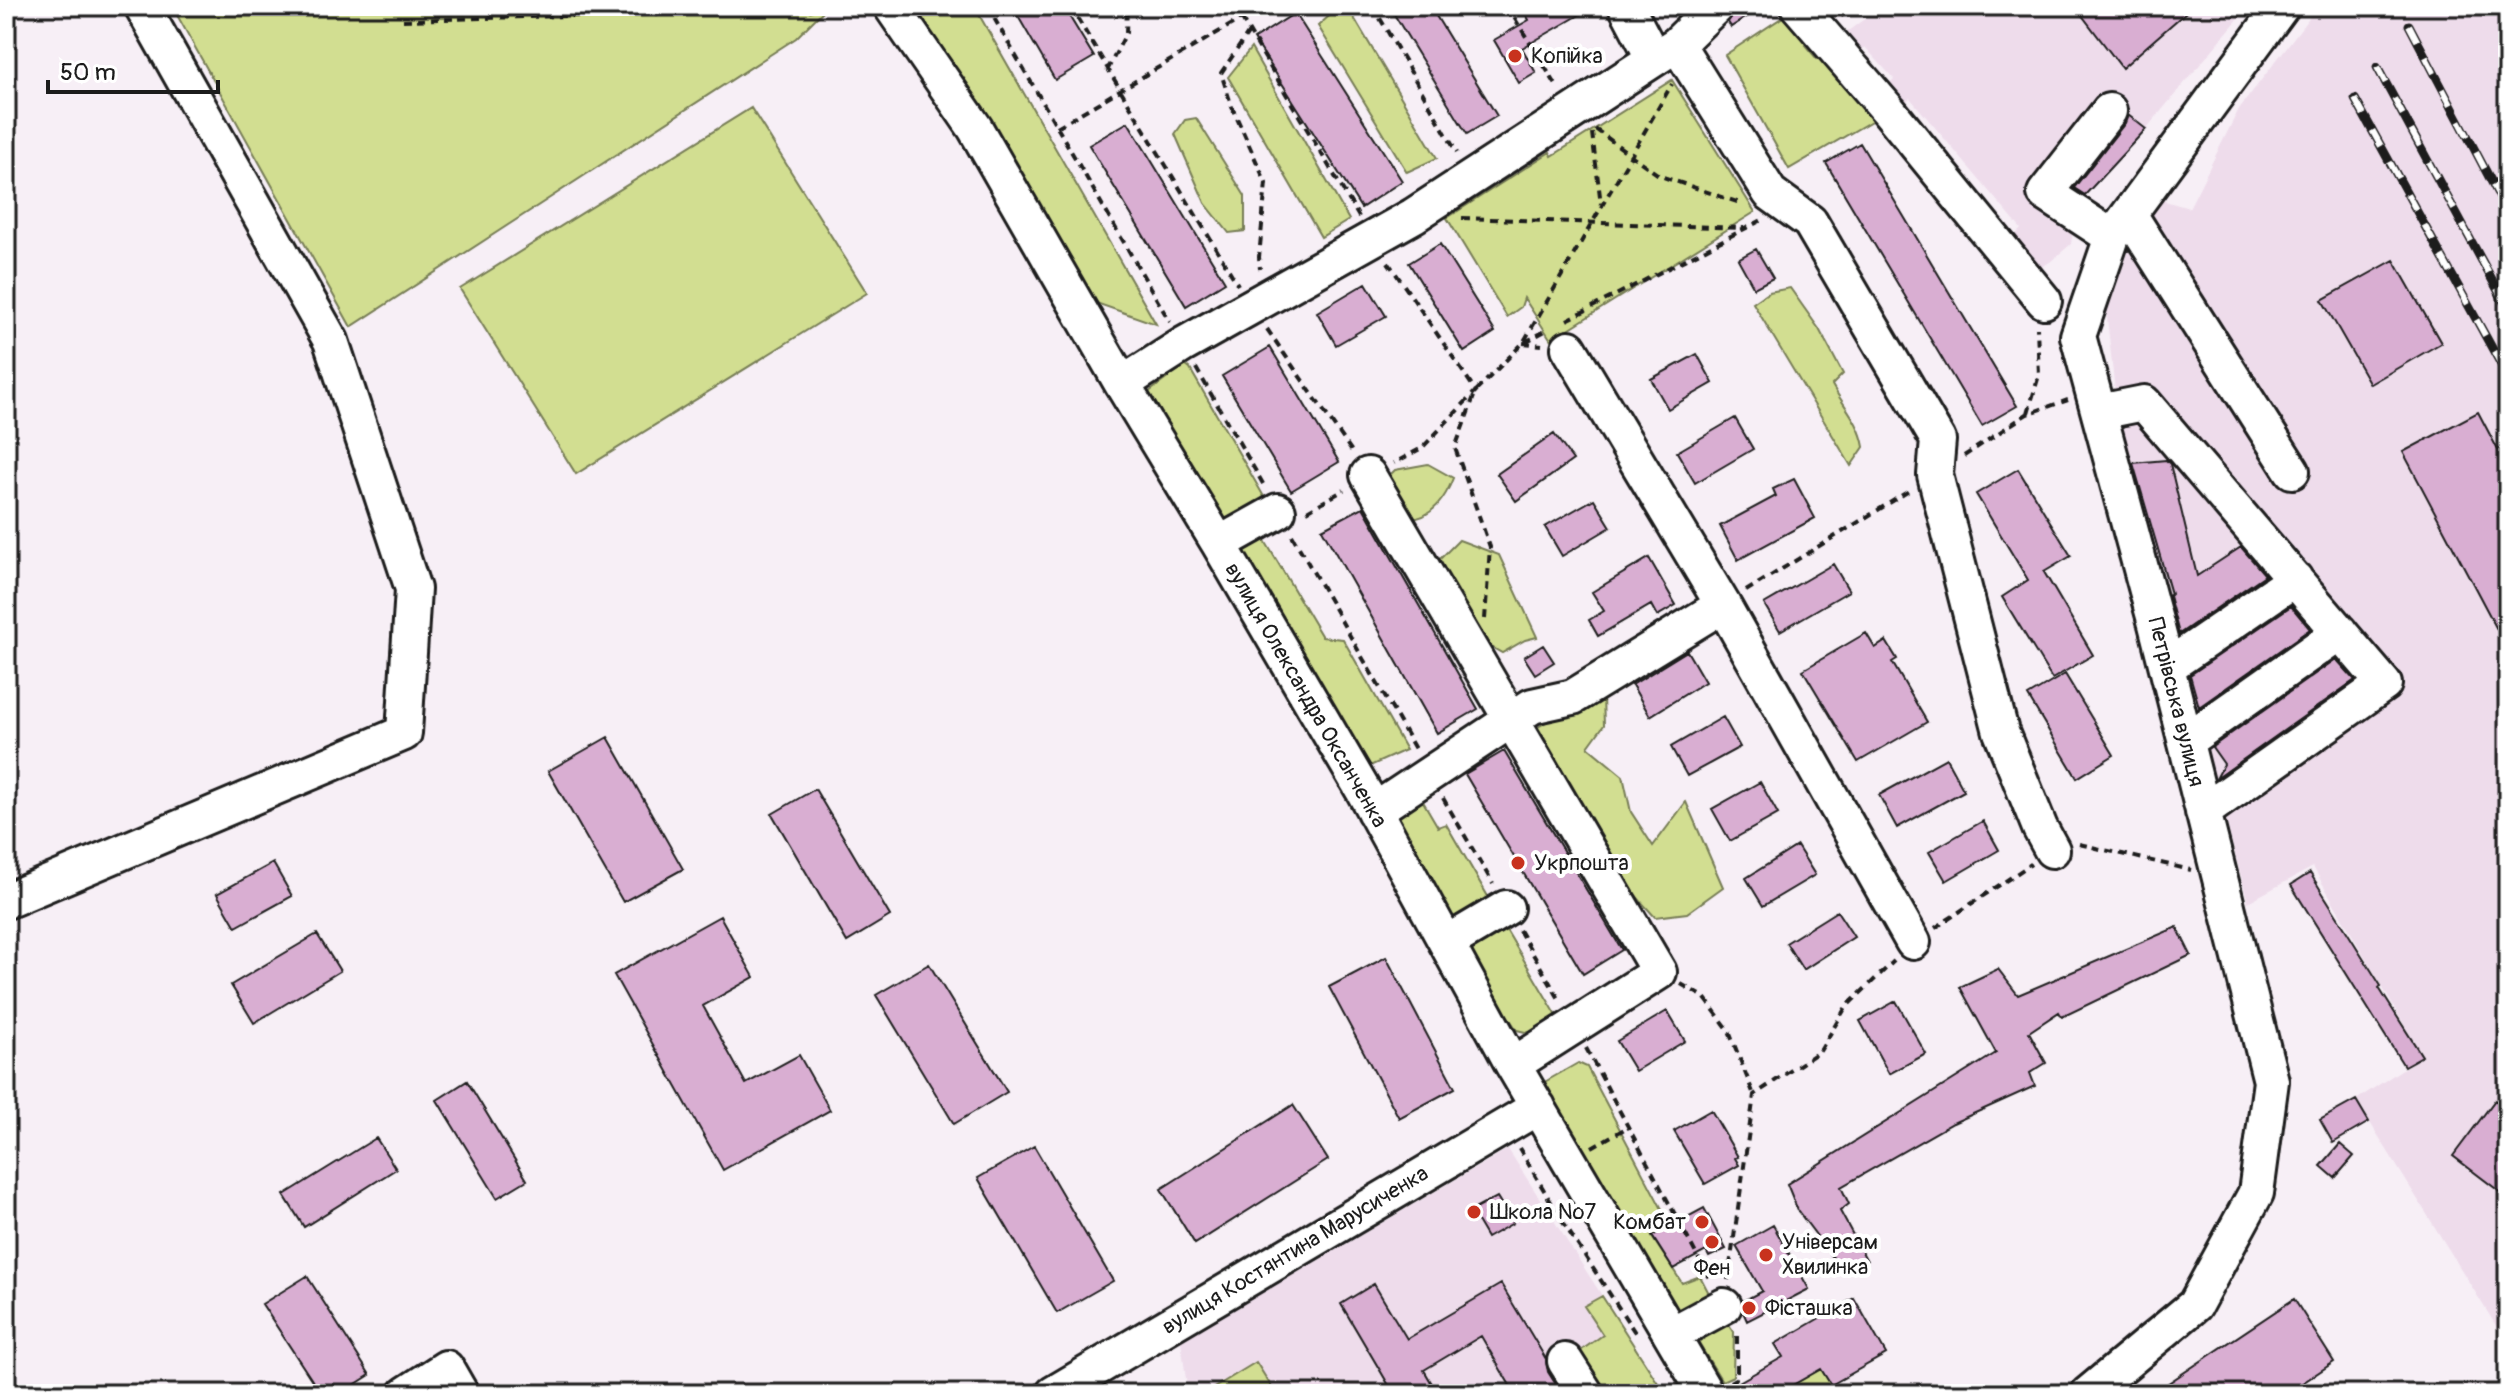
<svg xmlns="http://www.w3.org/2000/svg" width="2514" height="1400" font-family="Pangolin,sans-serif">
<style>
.built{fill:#eedceb}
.green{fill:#d2de91;stroke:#777d56;stroke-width:2}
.building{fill:#d9aed2;stroke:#1c1c1c;stroke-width:2}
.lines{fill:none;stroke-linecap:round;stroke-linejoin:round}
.minor-casing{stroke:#1c1c1c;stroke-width:40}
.path{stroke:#1c1c1c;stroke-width:4;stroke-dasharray:8 6;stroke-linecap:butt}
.minor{stroke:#fff;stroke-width:34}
.rail-casing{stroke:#1c1c1c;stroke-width:9}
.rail{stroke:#fff;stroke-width:6;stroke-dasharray:18;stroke-linecap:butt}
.poi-dot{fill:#c8321e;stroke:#fff;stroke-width:3}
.labels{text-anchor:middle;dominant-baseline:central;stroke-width:8;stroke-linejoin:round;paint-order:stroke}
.poi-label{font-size:22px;fill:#1c1c1c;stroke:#fff;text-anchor:start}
.street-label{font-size:22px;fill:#1c1c1c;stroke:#fff}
</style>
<rect width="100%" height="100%" fill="#f7eff6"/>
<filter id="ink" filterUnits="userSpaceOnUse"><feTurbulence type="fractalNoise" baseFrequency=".0125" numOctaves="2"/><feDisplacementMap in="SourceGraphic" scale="16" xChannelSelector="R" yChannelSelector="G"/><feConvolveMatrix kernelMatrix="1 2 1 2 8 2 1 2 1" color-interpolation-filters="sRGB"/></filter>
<g filter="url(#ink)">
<path class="built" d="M1882 6H2249L2146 129 2077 204 2071 244 2050 262 2034 271 2011 239 2021 229 1910 98 1902 105 1885 87 1894 79 1865 47 1854 56 1840 37Z
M2318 6H2508V1345L2356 1100 2422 1056 2313 867 2248 902 2118 419 2106 309 2128 251 2161 200 2189 208 2239 109Z
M1508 1149 1665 1394H1174L1187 1387 1181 1341Z"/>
<path class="green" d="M172 6H828L796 38 351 327Z
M903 6H974L1156 324 1096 303 1019 176Z
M1340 6H1347L1437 158 1407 172 1318 26Z
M1789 13 1811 39 1805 45 1817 59 1824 54 1878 117 1789 169 1725 55Z
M1251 48 1349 220 1321 237 1228 77Z
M1672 80 1755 212 1551 340 1524 298 1521 307 1507 317 1447 218 1550 152 1552 156Z
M751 108 867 293 576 474 460 289Z
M1196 118 1245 196V231L1229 233 1205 203 1175 134 1185 120Z
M1790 288 1819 329 1843 374 1832 385C1844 407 1860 422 1864 447L1851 466 1753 303 1769 292Z
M1185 365 1190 369 1270 507 1229 530 1149 392Z
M1428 464 1453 478C1446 497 1432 519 1409 519L1389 476 1395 470Z
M1261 534 1322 637 1343 639 1406 750 1370 766 1240 545Z
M1459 540 1499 555 1537 637 1525 640 1502 653 1472 636 1436 563Z
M1586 697H1603L1604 725 1588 747 1623 776 1631 812 1653 846 1686 802 1723 887 1687 913 1655 917C1603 862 1567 797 1527 734Z
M1421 798 1438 827 1446 824 1490 900 1453 923 1403 831 1397 813Z
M1502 923 1563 1026 1542 1036 1517 1030 1463 949Z
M1578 1063 1587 1067 1671 1226 1652 1237 1682 1283 1700 1276 1713 1301 1676 1314 1541 1084Z
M1602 1296 1665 1394H1603L1576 1354 1603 1335 1584 1306Z
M1724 1317 1734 1332 1733 1376 1722 1381 1699 1344 1700 1338Z
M1256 1362 1276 1394H1204Z
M1821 1369 1831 1385 1832 1394H1782L1781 1392Z"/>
<path class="building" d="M1012 6H1063L1094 57 1055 80Z
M1389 6H1430L1497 116 1467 134Z
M1521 6H1595L1522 48 1536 73 1519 83 1494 40 1529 20Z
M1735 6H1764L1731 27 1728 22 1735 12Z
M2075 6H2193L2122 68Z
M1295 13 1402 181 1361 208 1254 39Z
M2128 115 2146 129 2085 195 2074 188 2125 123Z
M1128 122 1225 282 1186 306 1089 145Z
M1860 143 2017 406 1982 426 1826 163Z
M1440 244 1495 332 1464 352 1409 263Z
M1756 249 1773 278 1754 288 1738 259Z
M2394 260 2441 343 2370 384 2322 300Z
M1366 283 1386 316 1336 345 1317 312Z
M1270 347 1339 462 1291 491 1222 376Z
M1697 354 1713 383 1668 409 1651 379Z
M2478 412 2508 469V650L2403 452Z
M1735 418 1753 449 1695 483 1677 452Z
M1554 434 1573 460 1516 501 1497 474Z
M2166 460 2170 464 2197 576 2241 547 2265 575 2179 634 2169 596 2171 594 2133 463Z
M2018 469 2071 556 2044 572 2093 655 2052 679 2002 597 2028 580 1976 494Z
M1794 479 1815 518 1738 560 1720 526 1776 496 1773 489Z
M1594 499 1611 527 1562 556 1545 527Z
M1363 507 1478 709 1437 733 1322 529Z
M1649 558 1676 605 1657 616 1651 605 1598 636 1589 620 1604 611 1592 592Z
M1833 564 1849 591 1780 631 1764 604Z
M2291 606 2310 629 2199 707 2190 675Z
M1866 633 1875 648 1886 641 1897 659 1892 662 1927 722 1858 762 1803 670Z
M1543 645 1554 662 1535 674 1524 657Z
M1687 651 1705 682 1650 716 1632 685Z
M2336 659 2355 680 2216 779 2224 764 2212 747Z
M2065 674 2114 755 2077 778 2028 696Z
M1723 717 1740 747 1687 776 1671 747Z
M608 737 683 869 623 902 548 771Z
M1504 751 1622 950 1583 974 1465 774Z
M1946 758 1964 791 1897 828 1879 795Z
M1760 782 1778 814 1730 841 1712 809Z
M815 789 890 916 847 942 772 814Z
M1983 821 1999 850 1946 881 1929 852Z
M1797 846 1815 875 1763 906 1746 878Z
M273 863 292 896 236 927 217 894Z
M2310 873 2381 986 2379 988 2422 1056 2404 1066 2291 885Z
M1837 911 1854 937 1803 970 1786 943Z
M720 916 754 977 703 1006 746 1084 799 1055 830 1110 723 1170 614 975Z
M2177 927 2191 955 2062 1017 2059 1012 2029 1032 2046 1063 2030 1073 2035 1086 1953 1123 1841 1187 1849 1204 1840 1211 1867 1261 1844 1272 1798 1211 1787 1184 1996 1053 1960 987 1998 969 2018 995Z
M317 934 340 971 254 1023 231 985Z
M1386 957 1455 1088 1399 1118 1329 987Z
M929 964 1007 1092 954 1124 876 995Z
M1896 1001 1926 1054 1889 1074 1860 1021Z
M1667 1011 1685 1041 1635 1071 1617 1041Z
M467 1081 527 1180 497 1198 437 1100Z
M2356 1100 2369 1122 2333 1143 2320 1120Z
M2495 1100 2508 1110V1198L2453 1156Z
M1293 1105 1328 1160 1195 1244 1161 1189Z
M1711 1110 1738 1157 1735 1158 1739 1165 1705 1184 1674 1131Z
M376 1138 396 1169 304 1227 284 1195Z
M2340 1144 2354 1156 2335 1178 2321 1166Z
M1034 1146 1113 1281 1057 1313 978 1178Z
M1497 1197 1513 1223 1487 1238 1471 1211Z
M1704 1208 1726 1249 1709 1257 1706 1251 1673 1269 1652 1236Z
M1773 1225 1809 1289 1747 1321 1743 1312V1301L1762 1291 1736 1246Z
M307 1276 370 1375 340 1394H321L262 1304Z
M1374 1284 1407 1339 1501 1284 1546 1359 1548 1372 1562 1394H1515L1481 1336 1424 1370 1438 1394H1394L1341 1304Z
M1854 1298 1886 1354 1831 1385 1821 1369 1777 1394H1726L1725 1390 1783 1357 1775 1344Z
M2294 1299 2334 1362 2286 1394H2152Z"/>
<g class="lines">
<g class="minor-casing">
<path id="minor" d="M891 6 975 128 1122 384 1219 544 1364 792 1513 1065 1706 1394
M1626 6 1654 59
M1798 6 1889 111 2044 301
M1677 44 1770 193 1810 222 1938 440 1935 475 2001 732 2040 828 2052 850
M2109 111 2045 193 2112 237
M2129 214 2292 471
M1569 348 1723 605 1913 942
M1122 384 1183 345 1413 216 1677 44 1716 6
M2099 412 2144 403 2384 684 2203 812
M1368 475 1659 972 1513 1065
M1219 544 1278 511
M2167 667 2295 579
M2186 741 2340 632
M1374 811 1532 706 1573 697 1723 605
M6 901 404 733 413 589 331 341 142 6
M1447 943 1506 908
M1672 1334 1724 1306
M1565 1361 1586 1394
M406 1394 446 1368 461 1394
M1053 1394 1538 1107
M2088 1394 2195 1305 2256 1193 2271 1081 2156 624 2078 336 2112 237 2282 6"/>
</g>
<path class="path" d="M987 6 1170 322
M1070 6 1238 285
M1234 6 1359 217
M1373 6 1457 153
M1507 6 1558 88
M1841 16 1856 6
M403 20 811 10 814 6
M1249 32 1221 73 1232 107 1266 183 1259 257 1260 269
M1107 71 1126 33 1127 6
M1057 127 1263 6
M1595 129 1660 176 1743 204
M1592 133 1601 204
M1462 218 1744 228
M1388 262 1476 391 1422 448 1394 463
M1567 320 1762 220
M1267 329 1353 453
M1525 342 1545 331
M1523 343 1542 345
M1196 368 1266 489
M2028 413 2039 375 2037 328
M1964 456 2027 414 2068 400
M1307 511 1344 490
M1292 535 1415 749
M1746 591 1909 491
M1485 619 1490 547 1455 448 1476 391 1523 343 1672 84
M1443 798 1493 884
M2079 844 2191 870
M1935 928 2031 864
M1519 930 1561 1002
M1681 984 1704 997 1728 1029 1754 1095
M1586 1048 1710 1280
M1592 1147 1628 1127
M1519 1148 1564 1224 1636 1334
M1728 1280 1754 1095 1820 1051 1846 1007 1894 961
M1730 1382 1737 1378V1331"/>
<use href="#minor" class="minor"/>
<g class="rail-casing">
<path id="rail" d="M2409 25 2508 213
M2377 67 2508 309
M2355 99 2508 377"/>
</g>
<use href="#rail" class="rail"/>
</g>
</g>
<g class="poi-dot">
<circle cx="1515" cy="56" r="8"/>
<circle cx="1518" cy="863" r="8"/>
<circle cx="1474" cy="1212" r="8"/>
<circle cx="1702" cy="1222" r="8"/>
<circle cx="1712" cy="1242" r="8"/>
<circle cx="1766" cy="1255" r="8"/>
<circle cx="1749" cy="1308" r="8"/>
</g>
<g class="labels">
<g class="poi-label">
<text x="1531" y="56">Копійка</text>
<text x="1534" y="863">Укрпошта</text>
<text x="1490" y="1212">Школа №7</text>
<text x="1686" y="1222" text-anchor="end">Комбат</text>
<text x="1782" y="1242">Універсам<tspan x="1782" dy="25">Хвилинка</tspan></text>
<text x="1712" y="1268" text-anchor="middle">Фен</text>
<text x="1765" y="1308">Фісташка</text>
</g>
<g class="street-label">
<text transform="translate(1306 695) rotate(60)">вулиця Олександра Оксанченка</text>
<text transform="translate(2176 702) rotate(76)">Петрівська вулиця</text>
<text transform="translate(1295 1250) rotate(-31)">вулиця Костянтина Марусиченка</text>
</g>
</g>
<rect width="2514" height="1400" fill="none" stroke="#fff" stroke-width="32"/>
<rect x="16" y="16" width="2482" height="1368" fill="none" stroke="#1c1c1c" stroke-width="3" filter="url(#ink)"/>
<path d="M48 80v12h170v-12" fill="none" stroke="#1c1c1c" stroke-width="4"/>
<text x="60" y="80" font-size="24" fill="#1c1c1c" stroke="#ffffff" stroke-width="6" paint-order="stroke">50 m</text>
</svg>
